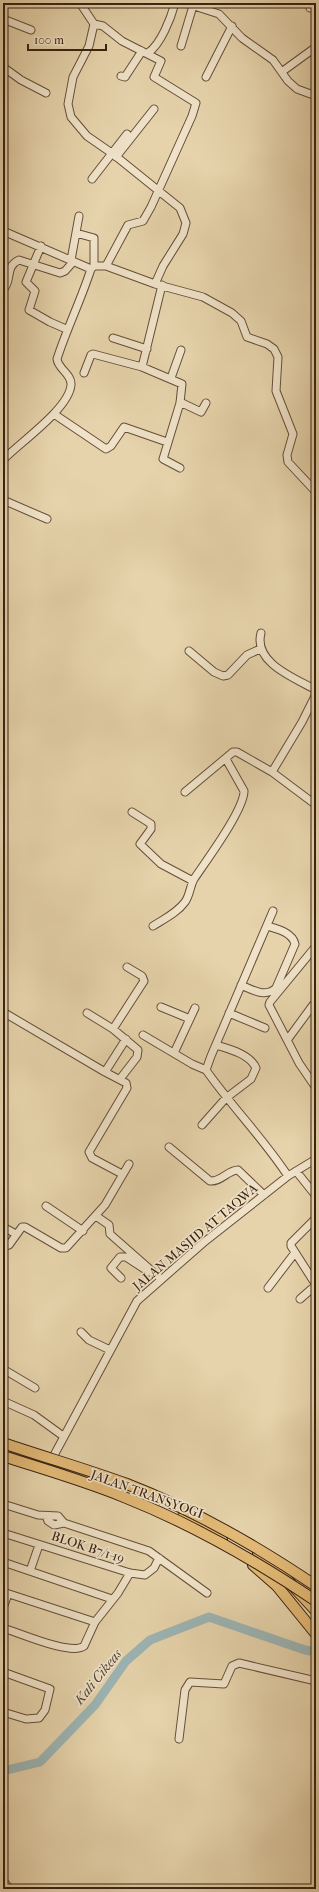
<svg xmlns="http://www.w3.org/2000/svg" width="319" height="1892" font-family="'IM FELL French Canon',serif">
<style>
.lines{fill:none;stroke-linecap:round;stroke-linejoin:round}
.river{stroke:#9cb5b5;stroke-width:9}
.minor-casing{stroke:#644e38;stroke-width:9}
.highway-casing{stroke:#382212;stroke-width:12}
.minor{stroke:#efe2c8;stroke-width:7}
.highway{stroke:#e3ba76;stroke-width:10}
.highway-bridge-casing{stroke:#382212;stroke-width:12;stroke-linecap:butt}
.highway-bridge{stroke:#e3ba76;stroke-width:10}
.labels{text-anchor:middle;dominant-baseline:central;stroke-width:3.5;stroke-linejoin:round;paint-order:stroke}
.street-label{font-size:13px;fill:#382212;stroke:#efe2c8}
.water-label{font-size:14px;font-style:italic;fill:#51473b;stroke:#efe2c8}
</style>
<rect width="100%" height="100%" fill="#e6d3ab"/>
<filter id="stains"><feTurbulence type="fractalNoise" baseFrequency=".005" numOctaves="4"/><feColorMatrix values="0 0 0 0 .2 0 0 0 0 .09 0 0 0 0 .02 0 0 0 .5 -.17"/></filter>
<radialGradient id="worn" r=".72"><stop offset=".6" stop-color="#630" stop-opacity="0"/><stop offset="1" stop-color="#630" stop-opacity=".3"/></radialGradient>
<g class="lines">
<path class="river" d="M3 1771 40 1762 95 1705 126 1661 150 1640 209 1617 305 1650 316 1652"/>
<g class="minor-casing">
<path id="minor" d="M80 3 94 24 89 46 73 77 68 104 71 117 87 136 113 154 180 208 186 223 183 234 163 266 155 284
M185 3 219 14 242 38 273 60 288 81 297 89 316 96
M310 8H316
M3 19 31 30
M94 24 103 26 122 41 161 61 154 77 196 103 192 116 151 207 143 221 128 225 106 266
M181 46 193 6
M148 53C161 44 171 18 175 3
M3 67 21 80 46 93
M283 71 316 47
M121 76 125 77 142 51
M206 77 232 26
M116 157 154 109
M92 179 127 134
M3 231 91 269 94 266H106L155 284 203 297 232 313 241 321 247 337 267 344 274 349 278 357 276 391 293 434 287 455 288 462 316 492
M76 233 94 238V266
M41 246 26 282 35 291 29 310 50 322 66 329
M71 260 79 216
M3 290C13 280 4 267 19 260L60 273 65 271 73 262
M113 338 147 349
M142 367 162 285
M84 373 91 355 93 354 142 367 182 384 180 403 163 459 180 468
M171 378 181 350
M180 402 201 412 206 403
M54 414 106 449 111 446 124 427 167 442
M3 460C19 443 69 409 71 385 72 374 58 369 57 359 67 328 81 300 91 269
M3 500 47 519
M261 633C253 663 295 678 316 690
M189 651 214 672 223 676 228 675 247 655 260 649
M272 772 302 722 316 694
M185 792 233 752H237L272 772 316 805
M132 812 151 824V829L140 844 161 864 193 881
M273 911 211 1056 206 1070C232 1107 263 1138 288 1176
M153 926C164 919 177 913 185 902 190 895 190 886 194 879 206 861 244 810 244 791L226 759
M316 946 270 1002 269 1005 299 1063 316 1088
M241 985C253 990 265 998 276 988L295 944C292 932 277 929 267 926
M161 1007 190 1019
M3 1012 105 1072 126 1083 127 1088 89 1152 92 1158 122 1174
M87 1013 113 1029 138 1050 137 1057 120 1079
M229 1013 265 1028
M113 1029 144 981 142 976 127 967
M143 1035 192 1064 206 1070
M288 1039 313 1005
M174 1053 195 1008
M105 1072 126 1039
M202 1125 226 1098 251 1079 256 1068C250 1054 229 1049 216 1045
M169 1147 210 1181C221 1182 228 1170 238 1170L264 1195
M296 1171 316 1196
M46 1206 83 1231
M96 1216 109 1225 110 1234 161 1279
M316 1218 291 1243V1246L316 1285
M3 1227 16 1234
M3 1247 9 1245 22 1227H25L61 1248H66L105 1205 129 1164
M121 1278 111 1268 120 1257H126L149 1272
M268 1288 294 1254
M300 1299 316 1285
M81 1332 89 1340 110 1350
M3 1369 35 1388
M3 1401 34 1415 63 1436
M52 1459 137 1301 203 1243 288 1176 316 1159
M3 1504 38 1515 58 1516 64 1523 149 1551 207 1593
M46 1516 48 1521 54 1525 64 1523
M3 1533 130 1573 145 1575 154 1568 159 1558
M3 1562 112 1599
M30 1571 39 1545
M3 1592 95 1622
M3 1608 8 1594
M3 1628C20 1633 71 1656 84 1646L95 1622 118 1593 130 1573
M3 1672 50 1689 45 1710 39 1718 26 1719 3 1712
M179 1739 185 1690 190 1682 224 1684 232 1666 239 1663 316 1681
M3 1881 10 1889"/>
</g>
<g class="highway-casing">
<path id="highway" d="M182 1518 196 1524 222 1540
M258 1553 278 1570 316 1611
M253 1565 277 1586 316 1634"/>
</g>
<use href="#minor" class="minor"/>
<use href="#highway" class="highway"/>
<g class="highway-bridge-casing">
<path id="highway-bridge" d="M3 1443C44 1457 86 1469 127 1484 194 1510 257 1546 316 1586
M3 1456C43 1469 85 1481 124 1497 192 1524 255 1560 316 1601"/>
</g>
<use href="#highway-bridge" class="highway-bridge"/>
</g>
<g class="labels">
<g class="street-label">
<text transform="translate(195 1237) rotate(-40)">JALAN MASJID AT TAQWA</text>
<text transform="translate(147 1494) rotate(20)">JALAN TRANSYOGI</text>
<text transform="translate(88 1547) rotate(18)">BLOK B7/1-19</text>
</g>
<g class="water-label">
<text transform="translate(98 1677) rotate(-51)">Kali Cikeas</text>
</g>
</g>
<rect width="319" height="1892" fill="none" stroke="#e6d3ab" stroke-width="16"/>
<rect x="4" y="4" width="311" height="1884" fill="none" stroke="#382212" stroke-width="2"/>
<rect x="8" y="8" width="303" height="1876" fill="none" stroke="#382212"/>
<path d="M28 44v6h78v-6" fill="none" stroke="#382212" stroke-width="2"/>
<text x="34" y="44" font-size="12" fill="#382212" stroke="#efe2c8" stroke-width="3" paint-order="stroke">100 m</text>
<rect width="100%" height="100%" filter="url(#stains)"/>
<rect width="100%" height="100%" fill="url(#worn)"/>
</svg>
